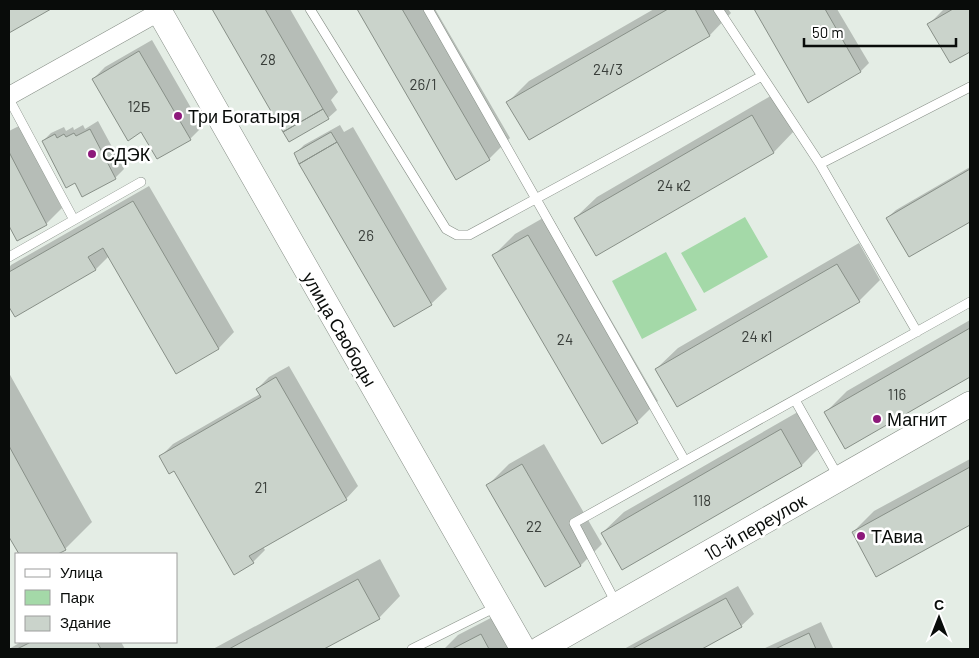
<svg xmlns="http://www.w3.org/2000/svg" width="979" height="658" font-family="Barlow,sans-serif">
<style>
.green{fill:#a4d9a8}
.shadow{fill:#0003}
.building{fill:#cad3cb;stroke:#889088}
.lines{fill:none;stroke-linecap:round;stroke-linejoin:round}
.lane-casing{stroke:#878f87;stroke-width:10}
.street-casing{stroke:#878f87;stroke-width:19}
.secondary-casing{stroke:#878f87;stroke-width:26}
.lane{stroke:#fff;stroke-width:9}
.street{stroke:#fff;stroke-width:18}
.secondary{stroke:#fff;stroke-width:25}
.poi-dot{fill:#8d197b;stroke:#fff;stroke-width:2}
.labels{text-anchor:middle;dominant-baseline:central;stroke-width:5;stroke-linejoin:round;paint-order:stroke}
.number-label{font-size:15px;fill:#393e3a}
.poi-label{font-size:18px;fill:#090c0a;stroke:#fff;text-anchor:start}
.street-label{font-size:18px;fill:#090c0a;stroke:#fff}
</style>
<rect width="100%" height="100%" fill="#e4ede5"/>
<path class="green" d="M745 217 768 257 704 293 681 253Z
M666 252 697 310 642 339 612 281Z"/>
<path class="shadow" d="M9 9H49L9 32Z
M213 9H290L338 92 331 100 337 110 328 118 290 141Z
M358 9H435L510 138 489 159 456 178Z
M654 9H728L731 13 710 35 529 138 508 102 529 81Z
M755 9H837L869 63 861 71 809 101Z
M944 9H970V50L951 62 929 24Z
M152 40 202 127 190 139 142 131 93 79 105 67Z
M774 94 795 130 774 152 596 254 575 218 597 197Z
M98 121 124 169 115 178 82 195 76 182 43 141 51 133 64 127 66 131 73 127 74 130 83 125 85 129Z
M340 125 344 132 353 127 447 289 431 304 295 154 304 145Z
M19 126 62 208 46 224 17 239 9 223V131Z
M970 167V220L909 256 887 218 896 210Z
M149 186 234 332 219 348 177 372 109 256 96 269 15 316 9 304V268L11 265Z
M550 214 658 401 637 422 494 255 515 234Z
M859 243 880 280 859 301 656 369 678 348Z
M970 320V375L846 447 826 412 847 391Z
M289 366 358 486 346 499 263 547 265 550 253 562 174 469 161 456 173 444 260 394 257 389 269 377Z
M9 373 92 522 65 549 55 554H20L9 534Z
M803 409 823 444 802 465 623 569 602 533 624 512Z
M544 444 602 544 581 565 546 585 488 485 509 464Z
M970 459V524L877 575 853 532 874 511Z
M380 559 400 596 379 618 321 649H213Z
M738 586 754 614 741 626 699 649H624Z
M508 609 528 649H444L458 635Z
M821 622 833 648 832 649H763Z
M21 642H121L125 649H9Z"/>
<path class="building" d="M9 9H51L9 33Z
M212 9H265L323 109 283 132Z
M357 9H402L490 160 456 180Z
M668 9H695L710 36 529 140 506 102Z
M754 9H825L861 72 808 103Z
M953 9H970V52L950 63 927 24Z
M139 51 191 140 157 159 141 132 128 141 92 79Z
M323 109 329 119 289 142 283 132Z
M752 115 774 153 596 256 574 218Z
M90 129 116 179 82 197 75 183 66 188 42 141 55 134 57 138 64 134 66 137 74 133 76 136Z
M331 132 337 142 299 164 294 153Z
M337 142 432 305 394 327 299 164Z
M9 152 47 225 17 241 9 226Z
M970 169V222L909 257 886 218Z
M133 201 219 349 176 374 103 248 88 257 96 270 15 317 9 307V272Z
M528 235 638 423 602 444 492 255Z
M837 264 860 302 677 407 655 369Z
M970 328V377L845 449 824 412Z
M276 377 347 500 249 556 254 563 234 575 174 471 169 474 159 456 261 397 256 389Z
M781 429 802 466 622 570 601 533Z
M9 446 66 550 58 554H19L9 537Z
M522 464 581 566 545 587 486 485Z
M970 467V525L876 577 852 532Z
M358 579 380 619 324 649H229Z
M726 598 742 627 702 649H632Z
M809 633 816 649H775Z
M481 634 489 649H452Z
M31 642H97L101 649H17Z"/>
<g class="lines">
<g class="lane-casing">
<path id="lane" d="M310 9 446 229 457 235H469L762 76
M428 9 685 461
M718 9 820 164 970 87
M9 99 74 220 9 257
M820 164 917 332
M74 220 141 182
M795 400 839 478
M616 603 574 523 970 302
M412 649 496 607"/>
</g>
<g class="street-casing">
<path id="street" d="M9 96 159 12"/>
</g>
<g class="secondary-casing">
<path id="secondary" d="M158 9 523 649
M540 649 970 404"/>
</g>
<use href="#lane" class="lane"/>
<use href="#street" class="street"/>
<use href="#secondary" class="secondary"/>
</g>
<g class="poi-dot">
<circle cx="178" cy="116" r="5"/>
<circle cx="92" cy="154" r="5"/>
<circle cx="877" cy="419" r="5"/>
<circle cx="861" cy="536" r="5"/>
</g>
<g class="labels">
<g class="number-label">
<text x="268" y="59">28</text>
<text x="608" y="69">24/3</text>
<text x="423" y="84">26/1</text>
<text x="139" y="106">12Б</text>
<text x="674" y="185">24 к2</text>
<text x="366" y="235">26</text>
<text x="757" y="336">24 к1</text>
<text x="565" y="339">24</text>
<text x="897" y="394">116</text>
<text x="261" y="487">21</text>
<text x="702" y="500">118</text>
<text x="534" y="526">22</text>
</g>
<g class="poi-label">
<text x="188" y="116">Три Богатыря</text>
<text x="102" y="154">СДЭК</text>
<text x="887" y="419">Магнит</text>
<text x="871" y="536">ТАвиа</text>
</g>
<g class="street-label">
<text transform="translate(340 329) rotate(60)">улица Свободы</text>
<text transform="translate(755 527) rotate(-30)">10-й переулок</text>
</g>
</g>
<rect width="979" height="658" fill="none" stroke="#090c0a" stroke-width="20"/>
<rect x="15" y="553" width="162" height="90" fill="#ffffff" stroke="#9d9e9d"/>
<rect x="25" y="569" width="25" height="8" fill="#ffffff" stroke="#9d9e9d"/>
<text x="60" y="578" font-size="15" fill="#090c0a">Улица</text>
<rect x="25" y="590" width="25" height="15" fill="#a4d9a8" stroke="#9d9e9d"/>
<text x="60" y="603" font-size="15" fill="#090c0a">Парк</text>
<rect x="25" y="616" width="25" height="15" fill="#cad3cb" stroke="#9d9e9d"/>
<text x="60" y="628" font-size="15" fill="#090c0a">Здание</text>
<g transform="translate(939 618)" stroke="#ffffff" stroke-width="4" paint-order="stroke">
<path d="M0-4L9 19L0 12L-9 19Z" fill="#090c0a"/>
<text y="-8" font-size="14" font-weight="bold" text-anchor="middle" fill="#090c0a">С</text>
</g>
<path d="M804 38v8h152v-8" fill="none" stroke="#090c0a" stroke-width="2.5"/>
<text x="812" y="38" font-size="15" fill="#090c0a" stroke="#ffffff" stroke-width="4" paint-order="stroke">50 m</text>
</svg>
